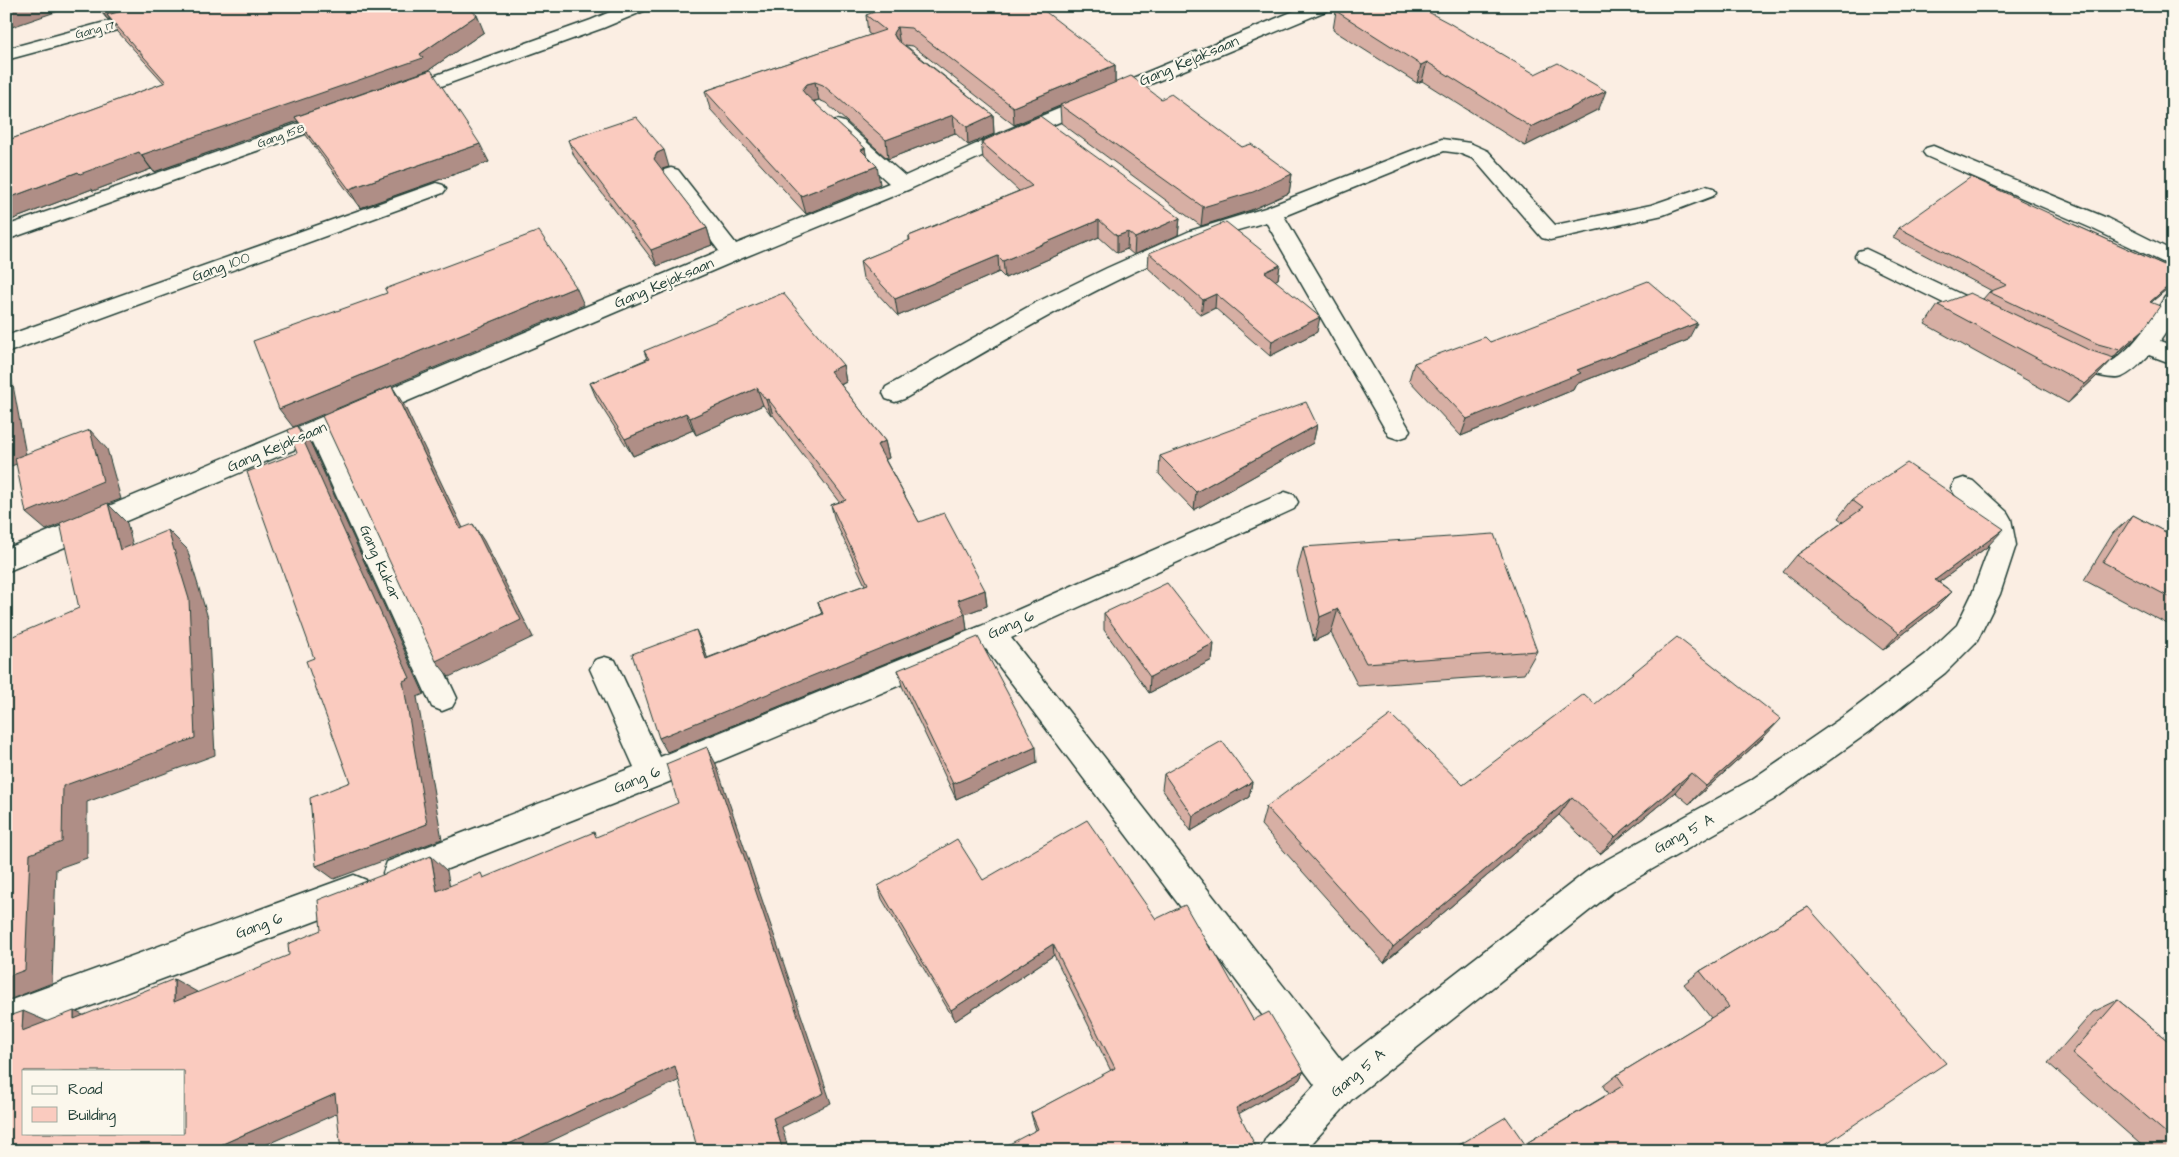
<svg xmlns="http://www.w3.org/2000/svg" width="2179" height="1157" font-family="'Architects Daughter',sans-serif">
<style>
.lines{fill:none;stroke-linecap:round;stroke-linejoin:round}
.minor-casing{stroke:#1f3d34;stroke-width:3}
.minor{fill:#fbf7ec;fill-rule:evenodd}
.wall{fill:#d7afa4;stroke:#1f3d34}
.shaded-wall{fill:#af8e86;stroke:#1f3d34}
.building{fill:#facbbf;stroke:#1f3d34;fill-rule:evenodd}
.labels{text-anchor:middle;dominant-baseline:central;stroke-width:4.5;stroke-linejoin:round;paint-order:stroke}
.far-street-label{font-size:12px;fill:#1f3d34;stroke:#fbf7ec}
.street-label{font-size:15px;fill:#1f3d34;stroke:#fbf7ec}
</style>
<rect width="100%" height="100%" fill="#fbeee3"/>
<filter id="ink" filterUnits="userSpaceOnUse"><feTurbulence type="fractalNoise" baseFrequency=".02" numOctaves="2"/><feDisplacementMap in="SourceGraphic" scale="10" xChannelSelector="R" yChannelSelector="G"/><feConvolveMatrix kernelMatrix="1 2 1 2 8 2 1 2 1" color-interpolation-filters="sRGB"/></filter>
<g filter="url(#ink)">
<g class="lines">
<g class="minor-casing">
<path id="minor" d="M164 6H194L191 10 6 60V49Z
M624 6H649L646 10 603 28 411 97 404 99 397 97 394 93 397 89 591 20Z
M1306 6H1331L1328 10 1019 139 910 189 740 259 333 433 457 698 452 707 442 711 432 707 312 442 6 572V549L719 251 661 174 664 170 671 168 678 170 736 244 889 183 830 130 827 126 830 122 837 120 844 122 905 176 1005 131Z
M337 110 344 112 347 116 344 120 6 240V226Z
M1442 139 1470 143 1488 151 1555 225 1651 205 1706 186 1713 188 1716 192 1713 196 1663 215 1550 240 1542 238 1474 159 1459 153 1444 151 1284 216 1410 430 1407 436 1398 439 1389 436 1266 222C1246 228 1225 233 1205 241 1099 283 1002 342 904 399L895 402 886 399 883 393 886 387 1035 303 1107 268 1190 231 1265 208Z
M1933 146 2107 218 2173 251V267L2091 228 1926 156 1923 152 1926 148Z
M436 183 443 185 446 189 443 193 6 353V336Z
M1866 249 1994 310 1997 315 1994 320 1986 323 1978 320 1858 261 1855 256 1858 251Z
M2173 295V322L2160 341 2173 346V364L2149 355C2141 363 2133 372 2122 377 2110 382 2065 367 2058 356L2062 350 2070 348 2111 362C2136 346 2150 321 2165 297Z
M1964 478 1973 481 2007 512 2011 519 2016 545 2000 594 1977 641 1945 673 1869 732 1773 800 1614 891 1352 1099 1305 1151H1260L1266 1138 1315 1085 986 649 664 784 399 888 387 884 383 873 387 862 634 767 590 669 595 660 605 657 615 660 660 757 981 626 1285 492 1294 495 1298 502 1294 509 1011 638 1342 1061 1590 869 1751 780 1847 714 1925 655 1957 625 1972 594 1990 545 1986 523 1955 495 1951 488 1955 481Z
M354 875 366 880 370 891 366 902 6 1038V1002Z"/>
</g>
<use href="#minor" class="minor"/>
</g>
<path class="wall" d="M96 6H466L484 32 429 70 489 162 360 208 306 135 298 121 154 172 151 169 93 191 92 189 6 222V141L164 83 118 32 110 19H107Z
M1336 11 1535 74 1599 109 1525 146 1422 81 1417 83 1333 30Z
M866 15 1115 65V82L1161 99 1242 147 1292 174 1289 193 1251 210 1201 226 1061 123 1060 106 1014 125 913 46 905 45 993 115 994 134 968 145 955 133 888 159 826 103 819 100 813 102 865 148 866 155 880 184 806 214 710 109 705 91 871 35 868 33Z
M568 140 669 167 662 170 707 228 712 245 657 266 574 156Z
M981 142 1180 218 1178 235 1134 255 1127 249 1117 253 1099 237 1005 278 999 272 898 316 863 278 860 261 909 241V236L1019 191 983 158Z
M2057 217 2173 269V284L2151 302 2143 330 2134 340 2114 357 2097 376 2068 403 1925 324 1938 305 1983 299 1989 292 1992 291 1893 238 1899 228Z
M1149 253 1280 265 1278 279 1275 280 1317 332 1270 356 1215 308 1201 315 1148 268Z
M1688 340 1576 384 1573 390 1461 436 1409 380 1414 363 1490 342Z
M644 351 843 365 846 382 841 385 885 441 889 458 885 459 919 522 985 590 987 606 965 614 967 630 667 752 696 630 703 645 707 658 822 614 818 602 865 585 835 521 831 505 839 502 773 415 771 416 763 405 696 435 693 430 633 456 597 400 590 383 647 359Z
M1317 425 1313 443 1194 510 1159 474 1160 456Z
M1852 500 1987 547 1939 582 1952 592 1935 609 1883 650 1783 572 1797 555 1843 522 1838 518Z
M2133 515 2173 536V627L2084 580 2113 533Z
M1303 547 1537 651 1524 674 1358 686 1331 633 1314 641 1297 571Z
M1104 613 1214 643 1212 660 1149 693 1104 630Z
M898 670 1037 763 956 799 902 686Z
M1595 704 1763 738 1689 804 1675 792 1600 854 1559 815 1384 963 1261 825 1266 807 1463 785Z
M1164 774 1252 782 1249 797 1191 831 1162 789Z
M983 880 1156 919 1211 950 1253 1020 1304 1071 1299 1080 1239 1113 1036 1130 1033 1121 1031 1113 1111 1071 1054 955 955 1021 882 899 878 886Z
M1808 907 1815 1151 1525 1144 1608 1094 1603 1086 1617 1075 1711 1018 1684 984 1700 971Z
M2118 1000 2173 1045V1151H2148L2048 1063 2093 1012Z"/>
<path class="shaded-wall" d="M6 6H62L64 9 6 29Z
M99 6H156L107 15 110 19H107Z
M477 15 484 32 429 70 295 117 298 121 154 172 141 155 420 54Z
M897 27 900 45 893 33Z
M1427 62 1422 81 1417 83 1421 65Z
M1115 65V83L1014 125 1013 107Z
M815 82 819 100 810 102 802 90 807 84Z
M1606 91 1599 109 1525 146 1531 127Z
M953 115 955 133 888 159 886 140Z
M993 115 994 134 968 145 967 127Z
M480 144 489 162 360 208 349 189Z
M865 148 868 166 861 150Z
M664 150 669 167 662 169 660 175 654 159 657 153Z
M139 152 151 169 93 191 92 189 6 222V199L78 172Z
M877 166 880 184 806 214 801 196Z
M1292 174 1289 193 1251 210 1201 226 1203 207Z
M1180 218 1178 235 1134 255 1135 238Z
M1099 220V237L1005 278 1003 261Z
M707 228 712 245 657 266 651 250Z
M1128 232 1127 249 1117 253V236Z
M998 256 999 272 898 316 895 299Z
M1280 265 1278 279 1263 287 1265 272Z
M2173 282V284L2141 311 2150 302Z
M576 287 584 305 293 427 279 409Z
M1216 294 1215 308 1201 315 1203 300Z
M1320 317 1317 332 1270 356 1272 341Z
M1697 323 1688 340 1576 384 1573 390 1461 436 1467 419 1577 370Z
M2143 330 2134 340 2111 360 2120 350Z
M2114 358 2097 376 2068 403 2085 384Z
M843 365 846 382 834 388 830 371Z
M6 374 12 380 27 460 6 468Z
M392 386 404 405 472 547 460 529Z
M757 388 763 405 696 435 690 418Z
M768 399 773 415 771 416 766 400Z
M686 413 693 430 633 456 625 439Z
M1317 425 1313 443 1194 510 1196 492Z
M297 426 311 444 424 694 417 697 442 839 334 879 316 866 427 824Z
M90 430 107 449 121 499 108 504 127 523 139 569 120 550 108 504 46 530 26 513Z
M885 441 889 458 880 462 877 445Z
M473 524 484 541 533 637 449 677 436 661Z
M2004 529 1987 547 1919 597 1935 580Z
M168 530 187 549 208 618 215 755 87 802V858L56 869 52 983 6 1001V977L30 854 63 786Z
M985 590 987 606 965 614 967 630 667 752 659 738 958 600Z
M1952 592 1935 609 1883 650 1899 633Z
M1338 609 1331 633 1314 641 1320 617Z
M696 630 703 645 713 674 706 659Z
M1214 643 1212 660 1149 693 1150 677Z
M1781 719 1763 738 1689 804 1706 786Z
M707 747 716 764 831 1103 782 1127 789 1151H783L773 1118Z
M1036 747 1037 763 956 799 953 784Z
M1691 773 1675 792 1600 854 1615 837Z
M1252 782 1249 797 1191 831 1193 816Z
M1572 797 1559 815 1384 963 1393 947Z
M431 856 447 871 453 906 437 891Z
M1053 944 1054 955 955 1021 951 1010Z
M174 979 197 992 198 1014 174 1002Z
M23 1011 51 1023 22 1031Z
M74 1011 101 1023 74 1019Z
M675 1066 686 1077 530 1151H494Z
M1304 1071 1299 1080 1233 1117 1236 1108Z
M335 1094 356 1105 252 1151H207Z"/>
<path class="building" d="M141 6H466L477 15 420 54 423 58 141 155 139 152 80 174 78 172 6 199V141L166 82 107 15Z
M890 6H1038L1115 65 1013 107 911 28 897 27 893 33 896 39 993 115 967 127 953 115 886 140 823 85 815 82 807 84 802 90 806 95 865 148 861 150 877 166 801 196 705 91 885 30 866 15Z
M1349 6H1417L1449 23 1535 74 1558 63 1606 91 1531 127 1427 62 1421 65 1336 11Z
M431 70 480 144 349 189 295 117Z
M1131 76 1161 99 1171 94 1242 147 1251 144 1292 174 1253 192 1203 207 1060 105Z
M1040 116 1180 218 1135 238 1128 232 1117 236 1099 220 1003 261 998 256 895 299 860 261 910 240 909 236 1032 186 981 142Z
M636 117 664 150 657 153 654 159 707 228 651 250 568 140Z
M1971 177 2057 217 2173 269V282L2150 302 2160 306 2143 330 2120 350 2098 344 1989 292 2007 285 1899 228Z
M1226 222 1280 265 1265 272 1320 317 1272 341 1216 294 1203 300 1149 253Z
M539 231 576 287 279 409 253 341 387 293 385 289Z
M1648 281 1697 323 1577 370 1581 373 1467 419 1414 363 1485 337 1490 342Z
M783 293 843 365 830 371 885 441 877 445 919 522 944 513 985 590 958 600 965 614 659 738 632 654 696 630 706 659 823 614 818 602 868 584 831 505 846 500 768 399 766 400 757 388 690 418 686 413 625 439 590 383 649 359 644 351Z
M1970 293 2089 350 2114 358 2085 384 1938 305Z
M392 386 460 529 473 524 521 620 436 661 322 416Z
M1306 402 1317 425 1196 492 1160 456Z
M297 426 410 678 403 681 427 824 316 866 310 798 350 782 306 661 314 658 247 472 297 453 288 430Z
M90 430 103 481 26 513 15 458Z
M1907 463 2004 529 1935 580 1952 592 1899 633 1797 555 1863 508 1852 500Z
M108 503 120 550 168 530 189 599 195 738 63 786 62 842 30 854 25 970 6 977V639L79 608 60 523Z
M2133 515 2173 536V599L2103 562Z
M1494 534 1537 651 1366 663 1338 609 1320 617 1303 547Z
M1167 583 1214 643 1150 677 1104 613Z
M978 637 1036 747 953 784 898 670Z
M1677 637 1781 719 1706 786 1691 773 1615 837 1572 797 1393 947 1266 807 1391 715 1463 785 1584 694 1595 704Z
M1222 741 1252 782 1193 816 1164 774Z
M707 747 824 1093 773 1118 783 1151H698L675 1066 494 1151H341L335 1094 207 1151H6V1017L23 1011 22 1031 74 1011V1019L174 979V1002L289 955 288 944 321 930 318 900 431 856 437 891 481 873 483 878 594 832 596 837 678 803 666 764ZM24 1071H184V1133H24Z
M1087 820 1156 919 1185 905 1211 950 1213 949 1253 1020 1269 1012 1304 1071 1236 1108 1258 1151H996L1038 1129 1031 1113 1115 1068 1053 944 951 1010 878 886 957 839 983 880Z
M1808 907 1946 1063 1815 1151H1449L1506 1117 1525 1144 1624 1085 1617 1075 1729 1007 1700 971Z
M2118 1000 2173 1045V1139L2072 1053Z"/>
</g>
<g class="labels">
<g class="far-street-label">
<text transform="translate(95 30) rotate(-15)">Gang 17</text>
<text transform="translate(281 136) rotate(-20)">Gang 158</text>
</g>
<g class="street-label">
<text transform="translate(1189 61) rotate(-23)">Gang Kejaksaan</text>
<text transform="translate(221 267) rotate(-20)">Gang 100</text>
<text transform="translate(664 283) rotate(-23)">Gang Kejaksaan</text>
<text transform="translate(277 447) rotate(-23)">Gang Kejaksaan</text>
<text transform="translate(380 563) rotate(66)">Gang Kukar</text>
<text transform="translate(1011 625) rotate(-24)">Gang 6</text>
<text transform="translate(637 780) rotate(-22)">Gang 6</text>
<text transform="translate(1684 834) rotate(-29)">Gang 5 A</text>
<text transform="translate(259 926) rotate(-20)">Gang 6</text>
<text transform="translate(1358 1073) rotate(-40)">Gang 5 A</text>
</g>
</g>
<rect width="2179" height="1157" fill="none" stroke="#fbf7ec" stroke-width="25"/>
<rect x="12" y="12" width="2154" height="1132" fill="none" stroke="#1f3d34" stroke-width="2" filter="url(#ink)"/>
<rect x="22" y="1070" width="162" height="65" fill="#fbf7ec" stroke="#a3ada2"/>
<rect x="32" y="1086" width="25" height="8" fill="#fbf7ec" stroke="#a3ada2"/>
<text x="68" y="1094" font-size="15" fill="#1f3d34">Road</text>
<rect x="32" y="1107" width="25" height="15" fill="#facbbf" stroke="#a3ada2"/>
<text x="68" y="1120" font-size="15" fill="#1f3d34">Building</text>
</svg>
